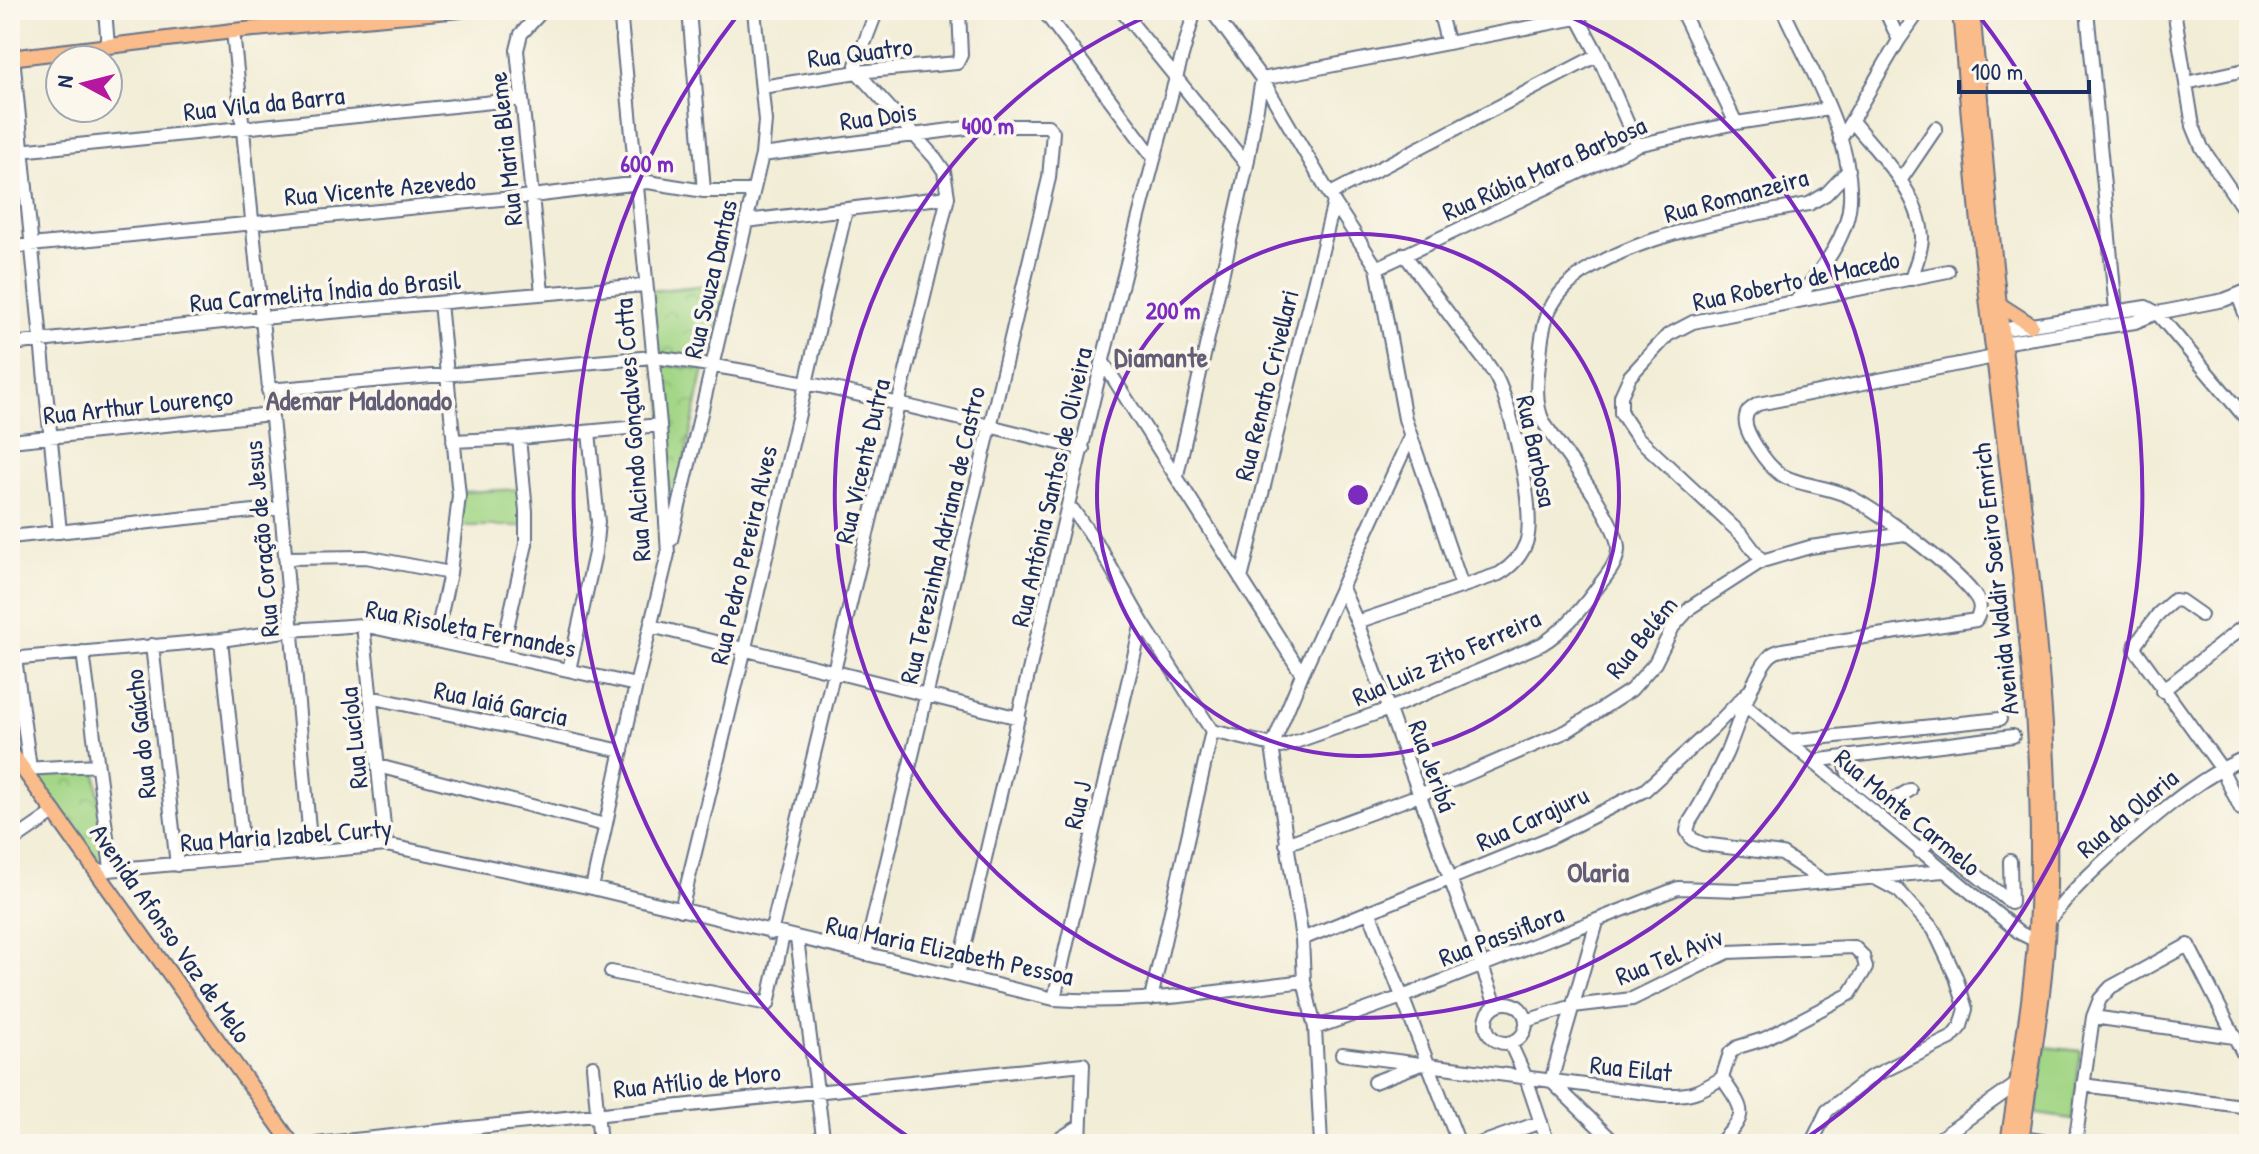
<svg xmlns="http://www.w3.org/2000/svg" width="2259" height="1154" font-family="'Patrick Hand',sans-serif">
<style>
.park{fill:url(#park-crowns);stroke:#5f8272;stroke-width:2}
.pitch{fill:#a3d686;stroke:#5f8272;stroke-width:2}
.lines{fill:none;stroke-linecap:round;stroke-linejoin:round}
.minor-casing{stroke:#667288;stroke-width:16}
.major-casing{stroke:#667288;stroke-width:18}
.minor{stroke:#fff;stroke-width:12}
.major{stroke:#f9bc8a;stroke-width:14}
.ring{fill:none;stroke:#7b2cbf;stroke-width:4}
.labels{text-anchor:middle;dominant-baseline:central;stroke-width:7;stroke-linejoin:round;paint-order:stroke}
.street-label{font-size:26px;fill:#1b2f5e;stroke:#fbf7ec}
.neighbourhood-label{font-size:28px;font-weight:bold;fill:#625e76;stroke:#fbf7ec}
.centre{fill:#7b2cbf;stroke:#fbf7ec;stroke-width:4}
.ring-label{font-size:24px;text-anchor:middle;font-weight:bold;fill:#7b2cbf;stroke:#fbf7ec;stroke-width:7;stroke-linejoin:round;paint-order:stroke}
</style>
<defs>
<pattern id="park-crowns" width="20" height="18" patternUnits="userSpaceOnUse" patternTransform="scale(2)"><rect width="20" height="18" fill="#a3d686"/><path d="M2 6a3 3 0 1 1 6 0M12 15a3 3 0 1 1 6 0" fill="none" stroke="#8cb876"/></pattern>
</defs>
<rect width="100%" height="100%" fill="#fbf7ec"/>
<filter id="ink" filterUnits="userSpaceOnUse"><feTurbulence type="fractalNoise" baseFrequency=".0125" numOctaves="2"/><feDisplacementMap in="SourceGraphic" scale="16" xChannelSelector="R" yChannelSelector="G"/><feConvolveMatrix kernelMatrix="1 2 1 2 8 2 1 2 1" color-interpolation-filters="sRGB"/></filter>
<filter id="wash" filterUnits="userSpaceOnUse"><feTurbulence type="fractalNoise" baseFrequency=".006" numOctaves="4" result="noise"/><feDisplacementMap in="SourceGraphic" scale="32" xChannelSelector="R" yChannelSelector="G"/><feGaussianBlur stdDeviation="1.8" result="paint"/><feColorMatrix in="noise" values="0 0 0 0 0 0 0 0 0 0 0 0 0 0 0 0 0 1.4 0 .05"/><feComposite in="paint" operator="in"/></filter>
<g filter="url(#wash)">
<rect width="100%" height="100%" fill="#f2edd6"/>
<path class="park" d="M728 283 710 360 656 354 650 291Z
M660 365 704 369 671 524Z
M10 665 24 763 10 743Z
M96 771 106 871 34 773Z"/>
<path class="pitch" d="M521 489 523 526H460L462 492Z
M2045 1047 2081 1051 2072 1119 2036 1114Z"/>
</g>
<g filter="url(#ink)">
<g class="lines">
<g class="minor-casing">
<path id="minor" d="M105 10 108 46
M689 10 704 191
M1043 10 1154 158
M1121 10 1247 165
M1211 10 1262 79 1334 202 1377 268 1405 419 1462 586
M1439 10 1447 41
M1574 10 1598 55 1637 145
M1681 10 1736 123
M1783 10C1808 64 1853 139 1850 199 1849 238 1819 272 1796 301
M1885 10 1899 40
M2087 10 2116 310
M2174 10 2193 126 2202 148 2249 217
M10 26 60 532
M233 31 281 508 311 852
M2186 83 2249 69
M762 87 857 72 957 63 961 55 959 10
M1852 121C1878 154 1920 192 1922 237 1922 251 1915 266 1911 279
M1840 140 1899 40 1920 10
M10 152 522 99
M762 155 981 126H1048L1053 132 1049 178 865 954
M1900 181 1936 128
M1330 194 1598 55
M746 221 948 197
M10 247 532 196 648 182 704 191H753
M1377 268 1637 145 1736 123 1829 109
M542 293 517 50 521 34 543 10
M2238 295 2249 324
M1994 331 2146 307 2157 313 2249 422
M10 344 261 318 645 285
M1995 344 2135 322 2157 313 2224 300 2249 290
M1103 362 1302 674
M268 390 653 357C798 375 941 415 1083 449
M10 441 271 414
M453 441 519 438 660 425
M1177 475 1247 165 1262 79 1577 18
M1069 508 1073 510 1101 550 1142 622 1212 731 1281 747 1389 709 1542 644C1563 631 1579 612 1594 592 1603 579 1617 566 1618 550 1620 523 1561 449 1544 423 1534 405 1537 378 1540 357 1541 342 1543 323 1550 309 1582 241 1741 217 1809 204L1826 194 1849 170
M10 537 281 508
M671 540 762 155 765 121 754 10
M285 558 366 557 450 573
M1762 561 1743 536 1637 437 1621 413V396L1630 376 1668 335 1693 322 1948 271
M1241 579 1334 202
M1342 588 1357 622 1496 1005
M2201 615 2181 601 2174 600 2159 613 2136 644 2135 649 2221 768 2241 809
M1357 622 1499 574C1512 566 1521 557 1526 543 1537 513 1511 405 1496 377 1488 363 1476 350 1467 338 1446 310 1425 282 1404 254
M363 625 386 845
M651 626 1019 718
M221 640 244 858
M435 641 450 573 459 496 440 303
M152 645 177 865
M83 652 111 868
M501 655 526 544V511L519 438
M15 658 30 768
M10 659 221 640 291 630 363 625 636 685
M569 670 595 553 598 522 589 432
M2162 691 2249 622
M370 697 622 751
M1746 706 2020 933 2034 940H2043
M1788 741 2000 719
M1844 757 1848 773 1886 804 1910 790
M1812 761 2013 736
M378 766 605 825
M24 769 97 765
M10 843 55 812
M1286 844 1419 795 1567 731 1631 690 1655 663 1673 627 1691 607 1762 561 1810 547 1905 534
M1920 852 1931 838 2011 903 2010 861
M97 871 386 845 592 888 1054 999C1138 1005 1221 991 1304 981
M1823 881 1782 854 1703 844 1692 839 1687 831 1690 821C1704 800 1715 777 1726 754 1736 732 1756 663 1774 653 1780 649 1791 649 1799 647L1976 620C1979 615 1981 609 1979 603 1971 579 1875 508 1850 497 1829 486 1798 486 1780 474 1768 466 1742 431 1746 417 1747 410 1752 408 1758 404L1994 357
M592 888 636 685 668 554 660 425 620 10
M681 910 744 652 846 210
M1369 911 1459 1144
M1597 922 1551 1081 1616 1144
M2048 922C2072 889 2096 868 2126 841 2165 808 2201 776 2249 756
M771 933 948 197 944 171 935 158 857 72 856 65 877 10
M797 939 824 1144
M1302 939 1552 837 1645 790 1713 728 1748 692
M611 972 768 1004 783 935
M957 976C1035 653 1104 329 1195 10
M1054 999 1142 622
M1151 999 1212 731
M1486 1023a20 20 0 1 1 40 0a20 20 0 1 1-40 0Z
M2093 1017 2234 1037
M1315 1028 1402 997 1678 888 1738 890 1943 871
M1510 1043 1526 1078 1548 1144
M1342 1054 1663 1095C1691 1096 1699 1092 1722 1078L1730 1053 1738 1047 1764 1039 1850 994 1866 968 1863 956 1854 947 1728 952 1632 999 1573 1006 1526 1021
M593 1066 600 1144
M1374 1082 1416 1066
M2083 1085 2249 1107
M2022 1138 2062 1144
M316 1144 1083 1064 1080 1144
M1051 1144 1080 1126
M1321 1144 1315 1028 1304 981 1302 939 1272 747 1302 674 1410 437
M1479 1144 1541 1122
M1719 1144C1749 1113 1745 1112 1722 1078
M1811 1144 1827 1111 1869 1078 1951 1038 1961 1026 1966 1009 1956 977 1934 930 1899 891 1873 877
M1932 1144 2021 1081
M2075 1144 2093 1017 2100 999 2111 987 2188 945 2249 1065"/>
</g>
<g class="major-casing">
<path id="major" d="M1960 10C1969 123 1979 236 1993 348 2015 534 2044 721 2037 909 2034 988 2019 1066 2008 1144
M1972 10C1983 122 1990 236 2004 348 2027 538 2056 729 2048 921 2045 996 2030 1070 2021 1144
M10 58 233 31 461 10
M2000 305 2031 325
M10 751 292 1144"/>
</g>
<use href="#minor" class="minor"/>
<use href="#major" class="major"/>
</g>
</g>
<g class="ring">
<circle cx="1358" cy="495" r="261"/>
<path d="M1554 10A523 523 0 1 1 1162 10"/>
<path d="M914 1141A784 784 0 0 1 740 12M1976 12A784 784 0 0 1 1802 1141"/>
</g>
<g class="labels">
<g class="street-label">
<text transform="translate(860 52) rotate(-7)">Rua Quatro</text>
<text transform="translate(264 103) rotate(-6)">Rua Vila da Barra</text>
<text transform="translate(878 116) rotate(-8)">Rua Dois</text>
<text transform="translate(505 149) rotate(-96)">Rua Maria Bleme</text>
<text transform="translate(1544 168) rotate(-24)">Rua Rúbia Mara Barbosa</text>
<text transform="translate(380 188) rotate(-5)">Rua Vicente Azevedo</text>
<text transform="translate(1736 195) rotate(-15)">Rua Romanzeira</text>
<text transform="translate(710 279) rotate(-77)">Rua Souza Dantas</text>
<text transform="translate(1796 280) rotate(-12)">Rua Roberto de Macedo</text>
<text transform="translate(325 291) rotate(-5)">Rua Carmelita Índia do Brasil</text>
<text transform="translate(1266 385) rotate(-76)">Rua Renato Crivellari</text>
<text transform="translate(138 405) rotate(-6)">Rua Arthur Lourenço</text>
<text transform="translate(632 430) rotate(-94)">Rua Alcindo Gonçalves Cotta</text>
<text transform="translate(1537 451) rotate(78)">Rua Barbosa</text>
<text transform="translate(862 461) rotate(-77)">Rua Vicente Dutra</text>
<text transform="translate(1051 487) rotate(-77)">Rua Antônia Santos de Oliveira</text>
<text transform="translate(942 535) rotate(-77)">Rua Terezinha Adriana de Castro</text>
<text transform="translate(261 539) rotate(-95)">Rua Coração de Jesus</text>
<text transform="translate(743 555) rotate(-77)">Rua Pedro Pereira Alves</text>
<text transform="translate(1995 579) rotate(-96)">Avenida Waldir Soeiro Emrich</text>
<text transform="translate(471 628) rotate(11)">Rua Risoleta Fernandes</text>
<text transform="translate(1641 637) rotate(-51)">Rua Belém</text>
<text transform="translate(1446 657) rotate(-24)">Rua Luiz Zito Ferreira</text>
<text transform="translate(501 703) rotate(12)">Rua Iaiá Garcia</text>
<text transform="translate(140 734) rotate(-96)">Rua do Gaúcho</text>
<text transform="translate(353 738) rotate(-96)">Rua Lucíola</text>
<text transform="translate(1433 766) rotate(70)">Rua Jeribá</text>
<text transform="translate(1077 805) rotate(-77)">Rua J</text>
<text transform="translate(1908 812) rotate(40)">Rua Monte Carmelo</text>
<text transform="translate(2127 813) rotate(-40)">Rua da Olaria</text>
<text transform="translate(1532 818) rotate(-25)">Rua Carajuru</text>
<text transform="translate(286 835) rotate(-4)">Rua Maria Izabel Curty</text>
<text transform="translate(171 933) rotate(55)">Avenida Afonso Vaz de Melo</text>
<text transform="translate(1501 935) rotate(-21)">Rua Passiflora</text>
<text transform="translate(950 950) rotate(12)">Rua Maria Elizabeth Pessoa</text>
<text transform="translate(1669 956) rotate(-22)">Rua Tel Aviv</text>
<text transform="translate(1631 1068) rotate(6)">Rua Eilat</text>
<text transform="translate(697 1080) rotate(-6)">Rua Atílio de Moro</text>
</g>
<g class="neighbourhood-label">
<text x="1161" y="357">Diamante</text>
<text x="359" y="400">Ademar Maldonado</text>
<text x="1598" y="872">Olaria</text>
</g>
</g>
<circle cx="1358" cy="495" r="12" class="centre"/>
<g class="ring-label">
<text x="988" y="134">400 m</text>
<text x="647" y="172">600 m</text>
<text x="1173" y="319">200 m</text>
</g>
<rect width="2259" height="1154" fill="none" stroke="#fbf7ec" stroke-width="40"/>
<g transform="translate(84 84) rotate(277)"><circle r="38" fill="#fbf7ec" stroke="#a1a7b3" stroke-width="2"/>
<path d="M0-6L14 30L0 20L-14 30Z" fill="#b5179e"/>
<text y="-12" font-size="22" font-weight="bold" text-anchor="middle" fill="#1b2f5e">N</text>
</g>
<path d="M1959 80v12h130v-12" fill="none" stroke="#1b2f5e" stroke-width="4"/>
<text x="1971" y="80" font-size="24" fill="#1b2f5e" stroke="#fbf7ec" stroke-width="6" paint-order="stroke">100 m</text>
</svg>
